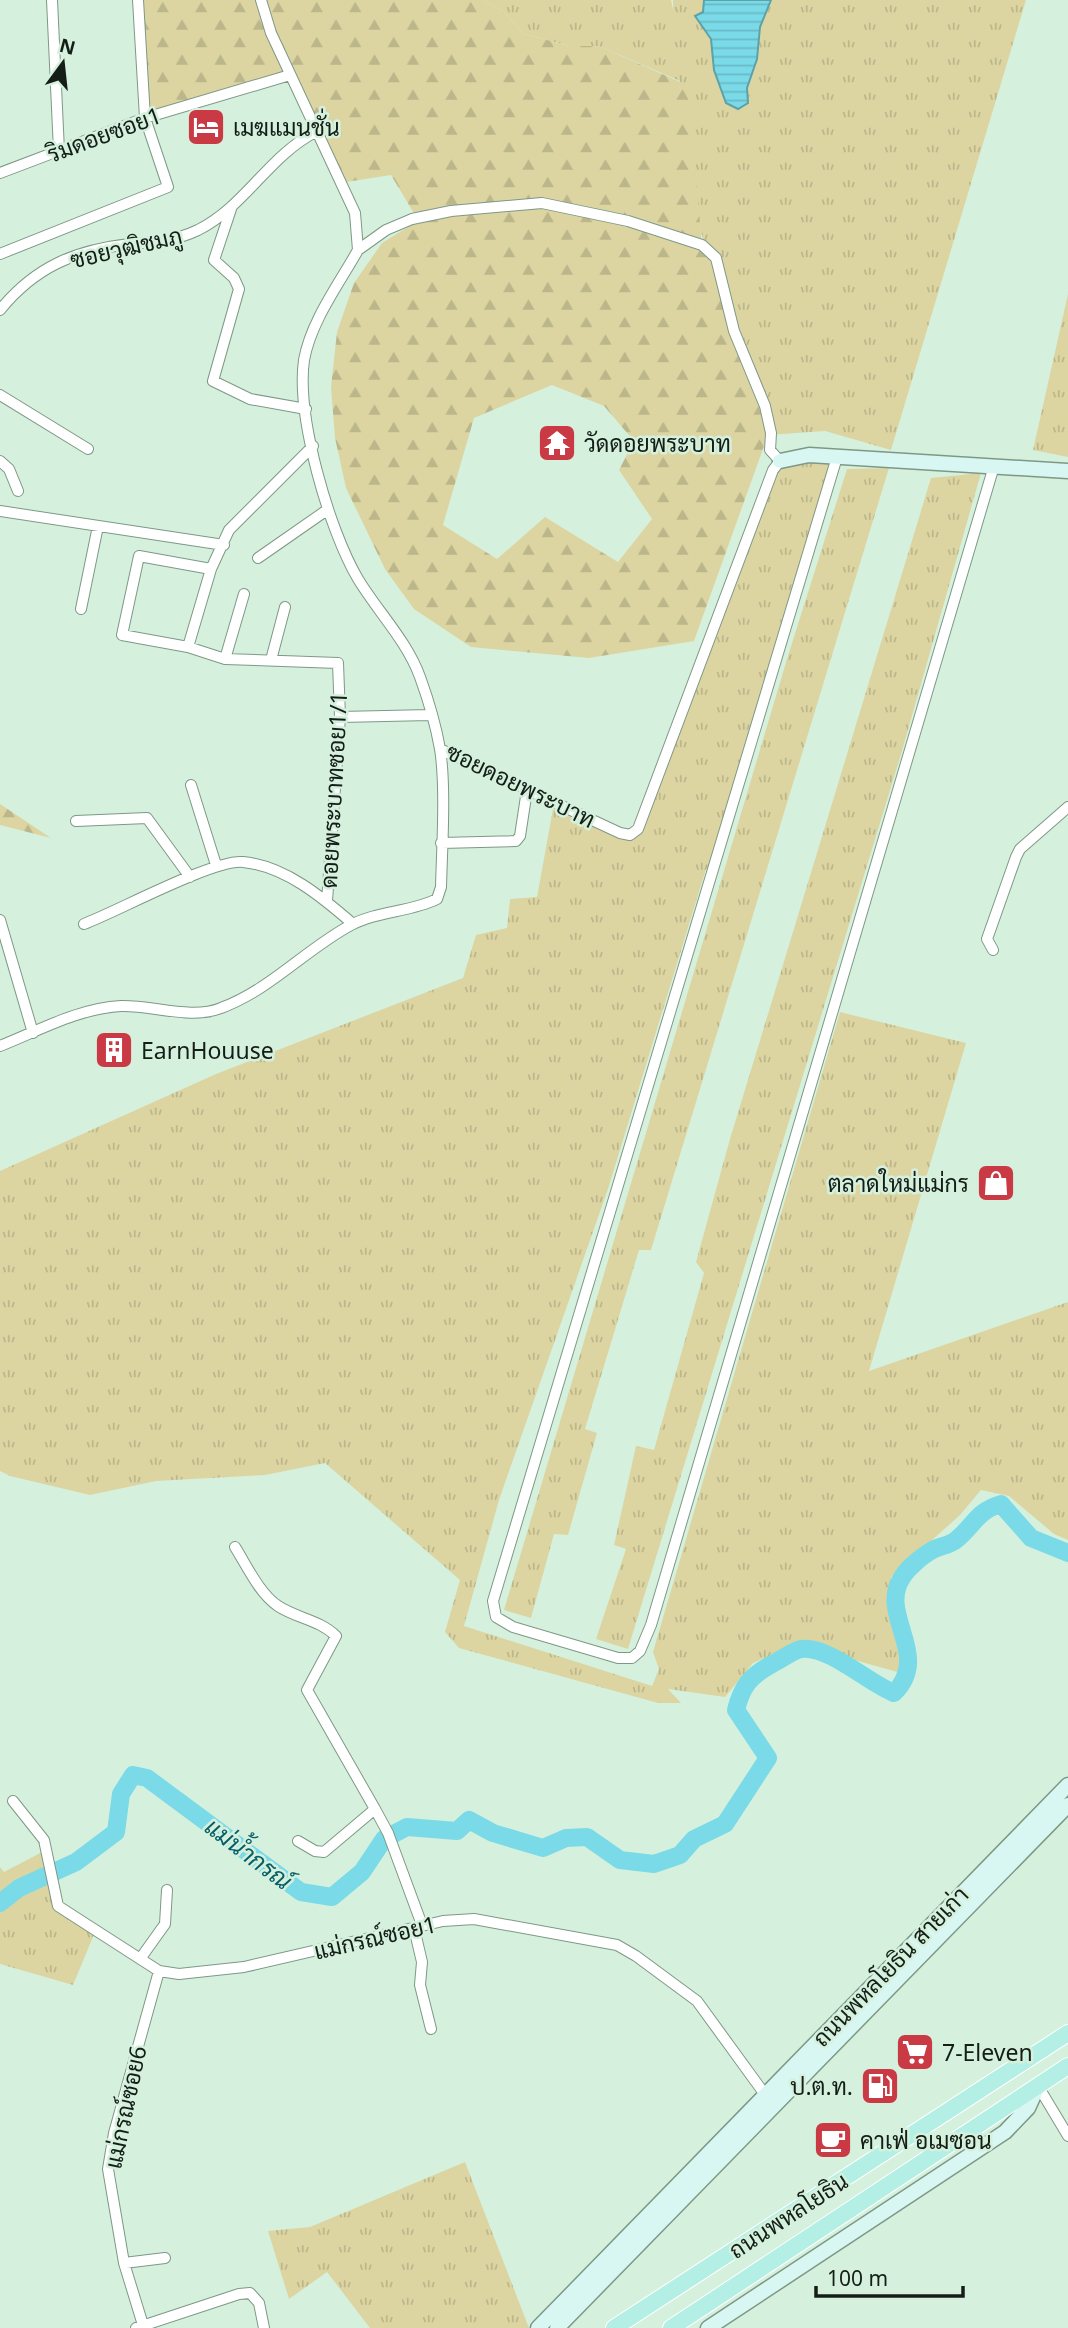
<svg xmlns="http://www.w3.org/2000/svg" width="1068" height="2328" font-family="'Noto Sans',Sarabun,sans-serif">
<style>
.grass{fill:url(#grass-tufts)}
.forest{fill:url(#forest-firs);fill-rule:evenodd}
.water{fill:url(#water-rules);stroke:#5ba2a9;stroke-width:2}
.lines{fill:none;stroke-linecap:round;stroke-linejoin:round}
.river{stroke:#7adae8;stroke-width:18}
.street-casing{stroke:#7e9886;stroke-width:12}
.secondary-casing{stroke:#7e9886;stroke-width:17}
.primary-casing{stroke:#fff;stroke-width:18}
.street{stroke:#fff;stroke-width:10}
.secondary{stroke:#d9f7f2;stroke-width:14}
.primary{stroke:#b3efe4;stroke-width:16}
.labels{text-anchor:middle;dominant-baseline:central;stroke-width:5;stroke-linejoin:round;paint-order:stroke}
.poi-label{font-size:23px;fill:#141e17;stroke:#d5f1dd;text-anchor:start}
.street-label{font-size:23px;fill:#141e17;stroke:#d5f1dd}
.water-label{font-size:24px;font-style:italic;fill:#075e68;stroke:#d5f1dd}
</style>
<defs>
<pattern id="grass-tufts" width="24" height="20" patternUnits="userSpaceOnUse" patternTransform="scale(1.75)"><rect width="24" height="20" fill="#dcd5a2"/><path d="M3 7l-1-3M5 7V3M7 7l1-3M15 17l-1-3M17 17v-4M19 17l1-3" fill="none" stroke="#bcb68b"/></pattern>
<pattern id="forest-firs" width="22" height="20" patternUnits="userSpaceOnUse" patternTransform="scale(1.75)"><rect width="22" height="20" fill="#dcd5a2"/><path d="M5 1l3.5 6h-7zM16 11l3.5 6h-7z" fill="#bcb68b"/></pattern>
<pattern id="water-rules" width="6" height="5" patternUnits="userSpaceOnUse" patternTransform="scale(1.75)"><rect width="6" height="5" fill="#7adae8"/><path d="M0 2.5h6" fill="none" stroke="#69bbc6"/></pattern>
</defs>
<rect width="100%" height="100%" fill="#d5f1dd"/>
<path class="grass" d="M483 0H671L673 10V0H1026L891 450 825 431 768 435 692 205 680 81 599 46H570L524 34 504 12Z
M1068 294V457L1033 450Z
M837 457 714 867 706 869 608 1189 499 1500 464 1626 652 1686 659 1669 653 1652 840 1012 966 1043 869 1371 1068 1302V1540L1054 1534 1009 1496 981 1490 960 1515 891 1577 901 1673 822 1651 802 1642 753 1663 725 1697 668 1689 681 1703H658L459 1648 445 1632 460 1580 325 1463 265 1475 156 1481 90 1495 10 1476 0 1471V1171L216 1074 463 978 476 935 507 928 510 899 537 897 553 809 639 834 780 461Z
M889 468 651 1250H639L585 1429 597 1433 568 1535 554 1534 531 1618 504 1610 787 659 847 469Z
M981 473 902 751 628 1649 596 1639 626 1549 614 1545 636 1446 654 1450 704 1273 696 1262 730 1139 931 478Z
M46 1850 56 1907 95 1932 73 1985 0 1964V1867L4 1872Z
M465 2162 529 2328H370L327 2272 289 2299 268 2231 310 2227Z"/>
<path class="forest" d="M138 0H483L504 12 524 34 570 46H599L687 85 702 245 707 250 768 435 694 641 589 658 471 647 414 609 385 569 346 488 335 438 331 387 337 332 354 283 382 243 429 214 415 215 391 175 340 183 290 75 145 118ZM552 385 604 406 634 441 619 470 652 519 618 562 545 517 497 559 443 525 474 418Z
M0 804 51 838 0 825Z"/>
<path class="water" d="M704 0H771L760 27 757 59 747 88 748 103 738 109 726 103 714 70 711 39 695 16 703 12Z"/>
<g class="lines">
<path class="river" d="M0 1903 19 1888 76 1862 116 1832 121 1794 133 1775 147 1778 301 1892 332 1897 362 1872 384 1839 407 1827 457 1831 469 1820 493 1833 543 1848 566 1838 587 1837 620 1860 654 1864 680 1855 694 1839 725 1824 768 1758 736 1710C742 1686 750 1676 772 1664 781 1660 792 1651 801 1649 828 1645 868 1683 894 1693 933 1654 876 1614 903 1576 908 1568 922 1556 931 1551 938 1546 949 1546 956 1540 975 1525 975 1512 1001 1504L1031 1538 1068 1553"/>
<g class="street-casing">
<path id="street" d="M52 0 59 151
M0 173 145 118 290 75
M231 209 214 260 234 278 239 289 213 381 250 399 306 409
M358 250 386 230 412 219 451 211 542 203 628 221 702 245 716 258 734 331 765 406 771 433 770 450 780 461 773 470 638 829 630 835 620 833 440 749
M0 254 168 187 145 118 138 0
M0 310C35 267 75 250 130 244 155 242 175 241 198 230 247 205 267 157 317 131
M0 395 88 449
M837 457 493 1601 496 1617 513 1627 618 1658H632L640 1651 651 1625 994 466
M0 461 9 469 18 491
M0 511 224 545
M258 558 327 510
M211 569 139 556 122 635 188 647 225 659 338 663 340 717 327 901
M81 609 98 526
M188 647 211 569 229 530 313 446
M225 659 244 594
M271 660 285 607
M340 717 430 715
M191 785 216 865
M76 821 147 818 190 877
M441 843 516 841 520 836 527 790
M0 920 33 1033
M84 924C118 911 214 859 243 862 285 866 322 897 353 924
M993 950 987 939 1016 857 1020 849 1068 807
M0 1046C38 1031 79 1008 121 1006 152 1005 192 1020 221 1008 270 990 306 949 351 925 377 911 411 912 437 899L441 887C442 847 446 787 440 749 436 726 428 699 420 677 407 641 378 612 358 579 329 530 296 416 304 360 311 321 339 284 358 250L355 213 271 33 261 0
M235 1547C247 1566 259 1593 278 1606 296 1618 320 1620 336 1636L307 1690 375 1809
M13 1801 44 1840 58 1906 159 1971 179 1974 244 1967 443 1921 474 1919 617 1945 636 1956 697 2001 769 2100
M298 1841 315 1851 324 1852 375 1809 388 1833 422 1925
M414 1928 422 1962 420 1985 431 2029
M140 1959 165 1924 167 1890
M1038 2086 1068 2136
M124 2263 165 2258
M143 2325 124 2263 108 2169 114 2133 159 1971
M136 2328 239 2294 250 2293 259 2303 264 2328"/>
</g>
<g class="secondary-casing">
<path id="secondary" d="M780 461 809 455 1068 471
M538 2328 1068 1785
M557 2328 1068 1805
M708 2328 1005 2132 1028 2108 1038 2086"/>
</g>
<g class="primary-casing">
<path id="primary" d="M614 2328 1068 2033
M671 2328 1068 2066"/>
</g>
<use href="#street" class="street"/>
<use href="#secondary" class="secondary"/>
<use href="#primary" class="primary"/>
</g>
<defs>
<g id="hotel-square" transform="scale(2.0125)"><rect x="-9" y="-9" width="18" height="18" rx="4" fill="#ca3a45" stroke="#d5f1dd"/><path d="M-6-4.5h1.5V1H6V5H4.5V3h-9V5H-6ZM-4 0a1.8 1.8 0 1 1 3.6 0ZM.5 0V-2.5h3Q6-2.5 6 0Z" fill="#fff"/></g>
<g id="temple-square" transform="scale(2.0125)"><rect x="-9" y="-9" width="18" height="18" rx="4" fill="#ca3a45" stroke="#d5f1dd"/><path d="M0-6L5-2H3V0L6.5 2.5H4V6H1.5V3h-3V6H-4V2.5H-6.5L-3 0V-2H-5Z" fill="#fff"/></g>
<g id="building-square" transform="scale(2.0125)"><rect x="-9" y="-9" width="18" height="18" rx="4" fill="#ca3a45" stroke="#d5f1dd"/><path d="M-4-6H4V6H1V3H-1V6H-4ZM-2.5-4.3h1.7v1.8h-1.7ZM.8-4.3h1.7v1.8H.8ZM-2.5-1h1.7V.8h-1.7ZM.8-1h1.7V.8H.8Z" fill="#fff"/></g>
<g id="shop-square" transform="scale(2.0125)"><rect x="-9" y="-9" width="18" height="18" rx="4" fill="#ca3a45" stroke="#d5f1dd"/><path d="M-5-2.5h2.3a2.7 3.5 0 0 1 5.4 0H5L5.5 6h-11ZM-1.5-2.5h3a1.5 2.3 0 0 0-3 0Z" fill="#fff"/></g>
<g id="supermarket-square" transform="scale(2.0125)"><rect x="-9" y="-9" width="18" height="18" rx="4" fill="#ca3a45" stroke="#d5f1dd"/><path d="M-6-5.5h2.5l.6 2H6L4.5 2H-2.5L-4.4-4H-6ZM-1.5 3.2a1.3 1.3 0 1 0 .1 0ZM3 3.2a1.3 1.3 0 1 0 .1 0Z" fill="#fff"/></g>
<g id="fuel-square" transform="scale(2.0125)"><rect x="-9" y="-9" width="18" height="18" rx="4" fill="#ca3a45" stroke="#d5f1dd"/><path d="M-5.5-6h7V0h2V4h1.3V-2.5L3-4.5l.8-.8L6-3V5H2.5V1h-1V6h-7ZM-4.2-4.7v3.2H.2V-4.7Z" fill="#fff"/></g>
<g id="cafe-square" transform="scale(2.0125)"><rect x="-9" y="-9" width="18" height="18" rx="4" fill="#ca3a45" stroke="#d5f1dd"/><path d="M-5.5-4.5H6V0H3Q3 3.5 0 3.5H-2.5Q-5.5 3.5-5.5 0ZM3-3.2v2h1.7v-2ZM-6 4.5H4V6H-6Z" fill="#fff"/></g>
</defs>
<g fill-rule="evenodd">
<use href="#hotel-square" x="206" y="127"/>
<use href="#temple-square" x="557" y="443"/>
<use href="#building-square" x="114" y="1050"/>
<use href="#shop-square" x="996" y="1183"/>
<use href="#supermarket-square" x="915" y="2052"/>
<use href="#fuel-square" x="880" y="2086"/>
<use href="#cafe-square" x="833" y="2140"/>
</g>
<g class="labels">
<g class="poi-label">
<text x="233" y="127">เมฆแมนชั่น</text>
<text x="584" y="443">วัดดอยพระบาท</text>
<text x="141" y="1050">EarnHouuse</text>
<text x="969" y="1183" text-anchor="end">ตลาดใหม่แม่กร</text>
<text x="942" y="2052">7-Eleven</text>
<text x="853" y="2086" text-anchor="end">ป.ต.ท.</text>
<text x="860" y="2140">คาเฟ่ อเมซอน</text>
</g>
<g class="street-label">
<text transform="translate(104 134) rotate(-20)">ริมดอยซอย1</text>
<text transform="translate(126 247) rotate(-13)">ซอยวุฒิชมภู</text>
<text transform="translate(521 785) rotate(26)">ซอยดอยพระบาท</text>
<text transform="translate(333 790) rotate(-87)">ดอยพระบาทซอย1/1</text>
<text transform="translate(375 1937) rotate(-13)">แม่กรณ์ซอย1</text>
<text transform="translate(890 1966) rotate(-46)">ถนนพหลโยธิน สายเก่า</text>
<text transform="translate(125 2107) rotate(-78)">แม่กรณ์ซอย6</text>
<text transform="translate(788 2215) rotate(-33)">ถนนพหลโยธิน</text>
</g>
<g class="water-label">
<text transform="translate(249 1853) rotate(37)">แม่น้ำกรณ์</text>
</g>
</g>
<g transform="translate(63 63) rotate(15)" stroke="#d5f1dd" stroke-width="5" paint-order="stroke">
<path d="M0-5L12 26L0 18L-12 26Z" fill="#141e17"/>
<text y="-10" font-size="19" font-weight="bold" text-anchor="middle" fill="#141e17">N</text>
</g>
<path d="M816 2286v10h147v-10" fill="none" stroke="#141e17" stroke-width="3.5"/>
<text x="827" y="2286" font-size="21" fill="#141e17" stroke="#d5f1dd" stroke-width="5" paint-order="stroke">100 m</text>
</svg>
